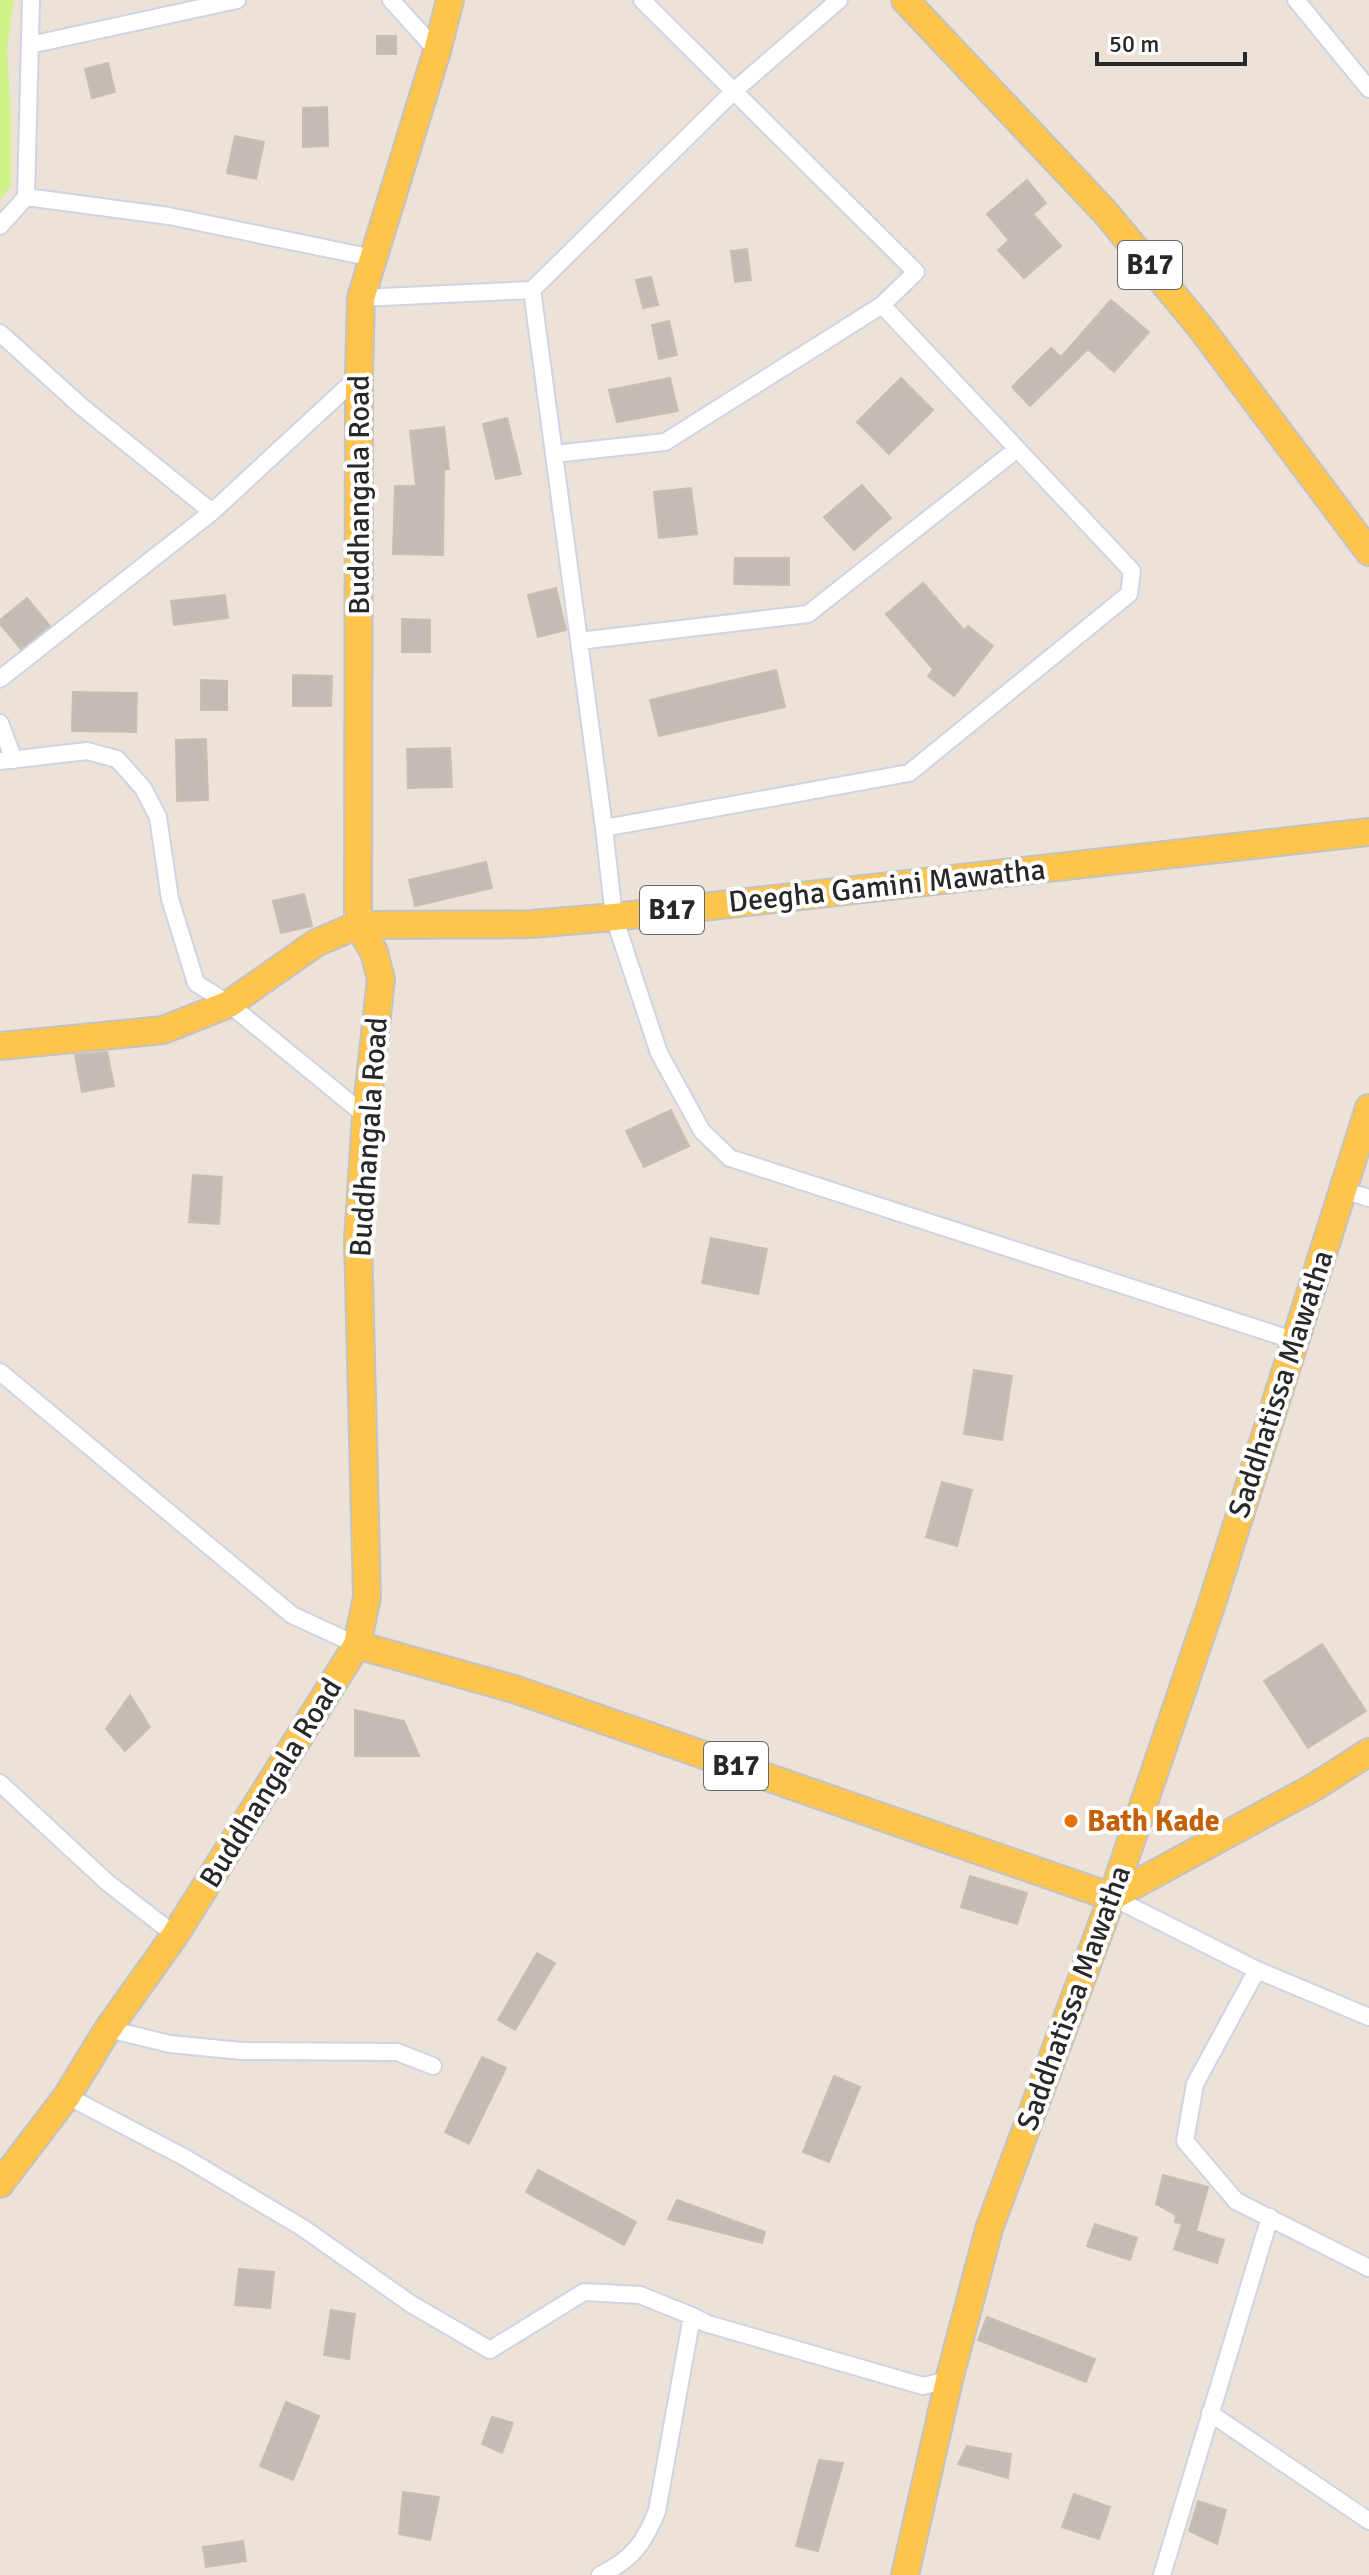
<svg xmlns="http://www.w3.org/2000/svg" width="1369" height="2575" font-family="Signika,sans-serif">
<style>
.pitch{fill:#cff289}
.building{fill:#c3bcb5;stroke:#c8beb2;stroke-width:2}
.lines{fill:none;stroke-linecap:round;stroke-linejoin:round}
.minor-casing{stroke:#cdd4e3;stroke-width:20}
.primary-casing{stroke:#c3c3c3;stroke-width:30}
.minor{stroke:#fff;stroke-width:16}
.primary{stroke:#fec44c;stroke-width:26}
.food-dot{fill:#e8710a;stroke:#fff;stroke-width:3}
.labels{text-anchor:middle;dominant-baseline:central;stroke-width:8;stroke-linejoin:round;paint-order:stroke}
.shield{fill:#fff;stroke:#686868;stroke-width:2}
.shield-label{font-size:28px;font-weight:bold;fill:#282828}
.street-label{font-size:30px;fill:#282828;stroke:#fff}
.food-label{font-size:30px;font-weight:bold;fill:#c56008;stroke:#fff;text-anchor:start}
</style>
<rect width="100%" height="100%" fill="#ece2d8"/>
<path class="pitch" d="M0 0H14L7 50 11 117V185L0 200Z"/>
<path class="building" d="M377 36H396V54H377Z
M108 63 115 92 92 98 85 69Z
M327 107 328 146 303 147V108Z
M235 136 264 142 256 179 227 173Z
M1027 180 1046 203 1033 214 1061 246 1024 278 998 250 1009 240 987 214Z
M747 249 751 280 735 282 731 251Z
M651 277 658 305 643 308 636 280Z
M1111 300 1149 332 1114 372 1088 349 1030 406 1012 387 1051 348 1061 357Z
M669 321 677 355 659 359 652 325Z
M670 378 678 411 617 422 609 390Z
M901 378 933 410 889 454 857 422Z
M507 418 521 474 496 479 483 424Z
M444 427 449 469 444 470 443 555 393 554 395 486H416L410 431Z
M862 485 891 518 854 550 824 517Z
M691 488 697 534 659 538 654 492Z
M735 558H789V585L734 584Z
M923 583 964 630 968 626 993 646 954 696 928 676 933 669 886 614Z
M556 588 566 630 538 637 528 595Z
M225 595 228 618 174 625 171 601Z
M27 598 50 626 21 649 0 624V620Z
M402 619 430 620V652H402Z
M776 670 785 707 659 736 650 700Z
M293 675 332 676 331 706H293Z
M201 680 227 681V710H201Z
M73 692 137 693 136 732 72 731Z
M206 739 208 800 177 801 176 740Z
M450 748 452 787 408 788 407 749Z
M486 862 492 888 415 906 409 880Z
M304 894 312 926 281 933 273 901Z
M107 1052 114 1086 82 1092 75 1055Z
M671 1110 689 1146 644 1167 626 1131Z
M193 1175 222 1177 219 1224 189 1222Z
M711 1238 767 1249 758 1294 702 1283Z
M974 1370 1012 1376 1002 1440 964 1434Z
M942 1482 972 1490 957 1546 926 1537Z
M1322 1644 1366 1711 1308 1748 1264 1681Z
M130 1695 150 1727 125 1751 106 1729Z
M355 1710 404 1721 419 1756H355Z
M970 1876 1027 1893 1017 1924 961 1907Z
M537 1953 555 1963 515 2030 498 2020Z
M482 2057 506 2068 469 2144 445 2132Z
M834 2076 860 2087 829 2162 803 2152Z
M538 2170 636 2222 624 2245 526 2192Z
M1163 2175 1208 2187 1196 2231 1224 2240 1217 2263 1174 2249 1182 2224 1175 2222 1176 2215 1156 2204Z
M677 2200 765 2232 762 2243 668 2219Z
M1095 2224 1137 2238 1130 2260 1087 2246Z
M239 2269 274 2272 270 2308 235 2305Z
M331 2310 355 2314 349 2359 324 2355Z
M987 2317 1095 2359 1086 2382 978 2340Z
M286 2402 319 2416 293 2480 260 2466Z
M492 2417 513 2423 502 2453 482 2444Z
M967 2446 1011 2454 1008 2478 958 2464Z
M819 2460 843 2463 818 2551 796 2546Z
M403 2492 439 2497 430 2540 399 2534Z
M1074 2494 1110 2507 1099 2539 1062 2527Z
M1198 2501 1226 2510 1217 2544 1189 2531Z
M243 2541 246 2561 206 2567 203 2547Z"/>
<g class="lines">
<g class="minor-casing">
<path id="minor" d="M391 0 437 51
M839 0 735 90 532 290 604 828 614 917 659 1053 702 1131 730 1158 1296 1341
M1296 0 1369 89
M30 45 237 0
M26 197 169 216 373 258
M0 226 26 197 31 0
M361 298 532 290
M0 333 82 407 212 512
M554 454 665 442 882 305 916 272 642 0
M579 641 808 614 1017 449
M0 679 212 512 359 376
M0 723 14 760
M0 761 87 751 117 759 143 788 158 817 170 899 196 983 229 1004 366 1116
M604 828 909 773 1129 594 1132 571 882 305
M1343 1190 1369 1198
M0 1372 292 1615 357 1645
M0 1783 108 1883 175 1935
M1112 1897 1257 1970 1369 2017
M1257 1970 1195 2084 1185 2141 1236 2201 1369 2268
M108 2029 170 2044 242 2051 397 2052 433 2066
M67 2096 184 2157 303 2228 411 2304 490 2350 584 2292 640 2295 692 2316 657 2511C644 2543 633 2559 600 2575
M692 2316 708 2324 923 2386 949 2380
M1210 2413 1369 2521
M1162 2575 1270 2217"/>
</g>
<g class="primary-casing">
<path id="primary" d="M905 0 1105 212 1201 328 1369 552
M0 1046 163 1030 229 1004 316 943 358 925 532 924 614 917 1369 832
M357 1645 514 1689 1112 1897 1316 1786 1369 1752
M0 2184 67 2096 108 2029 175 1935 357 1645 367 1597 358 1239 366 1116 381 979 374 952 358 925 359 376 361 298 437 51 450 0
M905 2575 949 2380 989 2229 1112 1897 1212 1603 1369 1108"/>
</g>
<use href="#minor" class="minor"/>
<use href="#primary" class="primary"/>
</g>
<circle class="food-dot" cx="1071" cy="1821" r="8"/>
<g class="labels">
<g class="shield">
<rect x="1118" y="241" width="64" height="48" rx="6"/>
<rect x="640" y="886" width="64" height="48" rx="6"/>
<rect x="704" y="1742" width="64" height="48" rx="6"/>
</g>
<g class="shield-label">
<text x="1150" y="265">B17</text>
<text x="672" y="910">B17</text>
<text x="736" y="1766">B17</text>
</g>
<g class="street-label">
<text transform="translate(359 495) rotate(-90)">Buddhangala Road</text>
<text transform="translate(887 886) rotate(-6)">Deegha Gamini Mawatha</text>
<text transform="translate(369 1137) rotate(-86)">Buddhangala Road</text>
<text transform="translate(1281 1384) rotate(-72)">Saddhatissa Mawatha</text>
<text transform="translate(271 1783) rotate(-58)">Buddhangala Road</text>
<text transform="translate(1074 1998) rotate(-70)">Saddhatissa Mawatha</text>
</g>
<g class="food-label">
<text x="1087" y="1821">Bath Kade</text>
</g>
</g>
<path d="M1097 52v12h148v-12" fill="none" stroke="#282828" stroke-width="4"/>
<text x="1109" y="52" font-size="24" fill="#282828" stroke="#ffffff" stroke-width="6" paint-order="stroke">50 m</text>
</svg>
